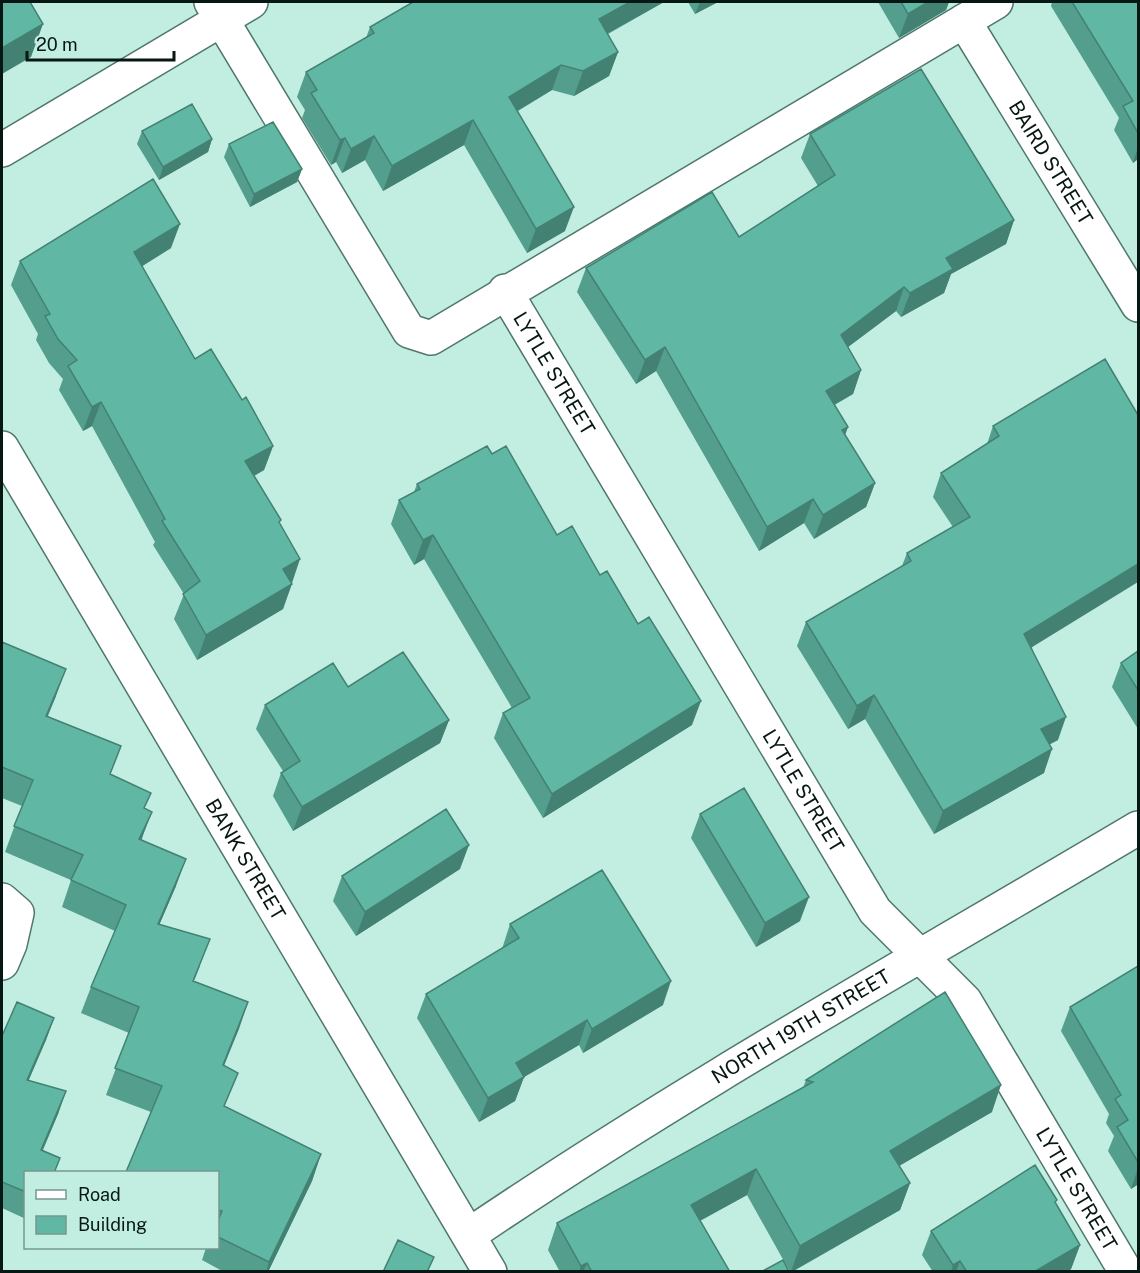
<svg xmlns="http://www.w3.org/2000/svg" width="1140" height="1273" font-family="'Public Sans',sans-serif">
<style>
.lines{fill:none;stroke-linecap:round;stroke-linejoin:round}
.minor-casing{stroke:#50776d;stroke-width:36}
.minor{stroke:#fff;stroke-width:33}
.wall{fill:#539e8d}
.shaded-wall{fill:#438173}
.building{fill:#60b8a4;stroke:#438173;stroke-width:1.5}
.labels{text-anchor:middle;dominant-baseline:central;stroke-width:5;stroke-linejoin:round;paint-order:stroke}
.street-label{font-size:20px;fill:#071713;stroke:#c2ede1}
</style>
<rect width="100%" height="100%" fill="#c2ede1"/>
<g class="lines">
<g class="minor-casing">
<g id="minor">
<path d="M211 2 409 331 431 338 996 2"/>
<path id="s1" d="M964 21 1138 305"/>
<path d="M2 150 251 2"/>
<path id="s2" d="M505 291 875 911 965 1001 1126 1272"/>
<path id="s3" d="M2 448 490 1272"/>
<path d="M2 900 17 913 10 944 2 963"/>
<path id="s4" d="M469 1235C685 1088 914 961 1138 828"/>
</g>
</g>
<use href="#minor" class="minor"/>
</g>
<path class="wall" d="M413 2H664L608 34 618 52 609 76 574 96 552 90 518 111 565 231 527 253 464 145 383 191 365 160 342 173 336 162 331 165 302 118 305 110 297 97 306 72 366 38 370 27Z
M688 2H718L695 14Z
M878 2H949L946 10 899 38Z
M1052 2H1138V159L1133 163 1114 130 1119 118 1051 6Z
M142 131 212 139 208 152 159 180 137 144Z
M810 134 1014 220 1006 244 951 274 944 293 901 317 896 311 848 347 861 370 853 394 834 405 848 427 845 435 875 483 866 507 814 539 804 523 759 551 656 371 636 384 577 292 586 268 739 237 818 186 801 158Z
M229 144 302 169 297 182 250 207 224 157Z
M171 248 142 266 195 359 242 400 273 446 264 470 254 476 280 524 291 583 283 609 197 660 174 619 184 594 153 545 155 542 92 426 83 431 59 390 63 379 49 363 36 340 38 334 11 285 20 261Z
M1105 359 1032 648 1058 740 1050 744 1044 773 934 834 865 719 848 729 797 646 806 622 902 566 907 553 953 527 933 497 941 473 987 444 993 426Z
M492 454 557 535 600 575 692 725 543 818 494 738 503 713 512 708 424 559 414 565 391 524 399 500 414 492 417 484Z
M2 644 56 696 48 716 111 774 145 808 142 840 176 886 159 925 200 966 194 981 248 1002 224 1066 225 1107 321 1154 312 1181 268 1272H224L202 1260 206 1248H218V1173H126L151 1112 106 1095 129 1033 81 1013 91 987 115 931 62 907 71 880 5 852 22 806 2 798Z
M1138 651V729L1112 687 1121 663Z
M348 687 449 720 440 743 293 831 273 796 281 773 283 771 256 729 265 705Z
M700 814 800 921 756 947 691 838Z
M460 869 356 936 333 901 342 876Z
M510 924 663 1005 583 1053 579 1045 524 1077 515 1101 479 1122 417 1018 426 994 502 949Z
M1138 966V1187L1137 1185 1131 1189 1108 1151 1114 1136 1106 1123 1109 1114 1061 1031 1070 1007Z
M54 1018 46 1040 28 1080 66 1091 58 1114 43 1150 60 1158 54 1173H26V1219L2 1208V1036Z
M806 1080 992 1112 899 1166 910 1183 900 1210 792 1272H790L747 1195 700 1221 730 1272H560L548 1250 557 1223 803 1088Z
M1056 1204 1080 1245 1071 1269 1067 1272H933L922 1255 931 1231Z"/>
<path class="shaded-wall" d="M630 2H664L590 43 599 19Z
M700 2H718L695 14Z
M928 2H949L946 10 899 38 908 14Z
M43 24 31 57 2 74V48Z
M618 52 609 76 574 96 583 71Z
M561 65 552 90 500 121 509 97Z
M473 120 464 145 383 191 392 166Z
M374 136 365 160 342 173 351 149Z
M345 138 336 162 331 165 340 140Z
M212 139 208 152 159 180 163 167Z
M1138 147V159L1133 163Z
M302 169 297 182 250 207 254 194Z
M574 207 565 231 527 253 536 229Z
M1014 220 1006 244 951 274 944 293 901 317 910 293 946 258Z
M180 224 171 248 125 277 134 252Z
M904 287 896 311 832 359 841 335Z
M665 347 656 371 636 384 645 360Z
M861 370 853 394 817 415 826 391Z
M101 402 92 426 83 431 92 407Z
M848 427 839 450 842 430Z
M273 446 264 470 236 486 245 461Z
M875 483 866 507 814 539 823 515Z
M813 499 804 523 759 551 767 527Z
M433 535 424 559 414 565 423 540Z
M300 559 292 583 283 569Z
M1138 564V582L1016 657 1024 634Z
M292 584 283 609 197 660 206 635Z
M66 669 56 696 36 742 46 716Z
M874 695 865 719 848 729 857 706Z
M701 701 692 725 543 818 552 794Z
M1066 717 1058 740 1033 753 1041 729Z
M449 720 440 743 293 831 302 807Z
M1052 749 1044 773 934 834 943 811Z
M152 812 142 838 129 865 139 839Z
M469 845 460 869 356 936 365 912Z
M186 859 176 886 148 951 158 924Z
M809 897 800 921 756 947 765 923Z
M671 981 663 1005 583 1053 592 1029Z
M248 1002 239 1029 213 1092 223 1065Z
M54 1018 46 1040 19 1103 27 1080Z
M587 1020 579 1045 524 1077 515 1101 479 1122 488 1098 516 1063Z
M1001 1085 992 1112 880 1177 890 1151Z
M66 1091 58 1114 33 1172 41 1150Z
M321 1154 312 1181 268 1272H266L269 1262Z
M1138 1168V1182L1137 1185 1131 1189Z
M756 1169 747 1195 681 1231 691 1205Z
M910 1183 900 1210 791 1272 800 1246Z
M1080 1245 1071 1269 1067 1272H1034Z
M960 1261 956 1272H951L953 1265Z
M587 1263 583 1272H579L581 1266Z"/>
<path class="building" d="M2 2H30L43 24 2 48Z
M413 2H630L599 19 618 52 583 71 561 65 509 97 574 207 536 229 473 120 392 166 374 136 351 149 345 138 340 140 311 93 317 90 306 72 374 33 370 27Z
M901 2H928L908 14Z
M1072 2H1138V133L1123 106 1133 101Z
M921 69 1014 220 946 258 953 269 910 293 904 287 841 335 861 370 826 391 848 427 842 430 875 483 823 515 813 499 767 527 665 347 645 360 586 268 712 192 739 237 835 175 810 134Z
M192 104 212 139 163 167 142 131Z
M273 122 302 169 254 194 229 144Z
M153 179 180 224 134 252 195 359 211 349 242 400 246 397 273 446 245 461 281 520 279 522 300 559 283 569 292 584 206 635 183 594 200 581 162 521 165 519 101 402 92 407 68 366 77 360 58 339 45 316 50 314 20 261Z
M1105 359 1138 415V564L1024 634 1066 717 1041 729 1052 749 943 811 874 695 857 706 806 622 911 561 907 553 970 517 941 473 999 436 993 426Z
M487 446 492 454 506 446 557 535 572 526 600 575 607 571 638 624 649 617 701 701 552 794 503 713 530 698 433 535 423 540 399 500 420 489 417 484Z
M2 642 66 669 46 716 121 746 110 774 151 793 144 808 152 812 139 839 186 859 158 924 210 939 193 981 248 1002 223 1065 238 1073 224 1106 321 1154 269 1262 218 1237V1221L222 1211 218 1210V1173L126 1172 162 1086 115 1068 139 1007 91 987 126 905 71 880 83 855 14 826 33 780 2 767Z
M1138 651V690L1121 663Z
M403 652 449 720 302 807 281 773 300 761 265 705 333 663 348 687Z
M744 788 809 897 765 923 700 814Z
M446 809 469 845 365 912 342 876Z
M602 870 671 981 592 1029 587 1020 516 1063 524 1077 488 1098 426 994 519 938 510 924Z
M1138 966V1162L1117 1127 1128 1120 1115 1099 1121 1095 1070 1007Z
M945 992 1001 1085 890 1151 910 1183 800 1246 756 1169 691 1205 730 1272H592L587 1263 581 1266 557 1223 813 1082 806 1080Z
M17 1002 54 1018 27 1080 66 1091 41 1150 60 1158 54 1173H26V1192L2 1182V1036Z
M1035 1165 1057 1200 1055 1202 1080 1245 1034 1272H967L960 1261 953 1265 931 1231Z
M398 1240 434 1257 427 1272H383Z
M783 1260 789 1272H761Z"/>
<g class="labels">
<g class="street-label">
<text stroke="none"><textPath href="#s1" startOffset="166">BAIRD STREET</textPath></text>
<text stroke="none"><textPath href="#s2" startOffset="96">LYTLE STREET</textPath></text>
<text stroke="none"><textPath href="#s2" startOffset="582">LYTLE STREET</textPath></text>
<text stroke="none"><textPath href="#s3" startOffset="478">BANK STREET</textPath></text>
<text stroke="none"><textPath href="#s4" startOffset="392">NORTH 19TH STREET</textPath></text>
<text stroke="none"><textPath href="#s2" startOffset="1068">LYTLE STREET</textPath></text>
</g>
</g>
<rect width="1140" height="1273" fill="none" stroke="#071713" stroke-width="6"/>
<rect x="24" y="1171" width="195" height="78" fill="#c2ede1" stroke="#77978f" stroke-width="1.5"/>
<rect x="36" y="1190" width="30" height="9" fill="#ffffff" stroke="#77978f" stroke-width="1.5"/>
<text x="78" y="1201" font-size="18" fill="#071713">Road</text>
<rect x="36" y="1216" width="30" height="18" fill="#60b8a4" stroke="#77978f" stroke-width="1.5"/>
<text x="78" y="1231" font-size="18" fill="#071713">Building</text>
<path d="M27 51v9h147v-9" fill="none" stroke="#071713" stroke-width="3"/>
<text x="36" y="51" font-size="18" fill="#071713" stroke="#c2ede1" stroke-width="4.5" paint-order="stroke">20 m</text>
</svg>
